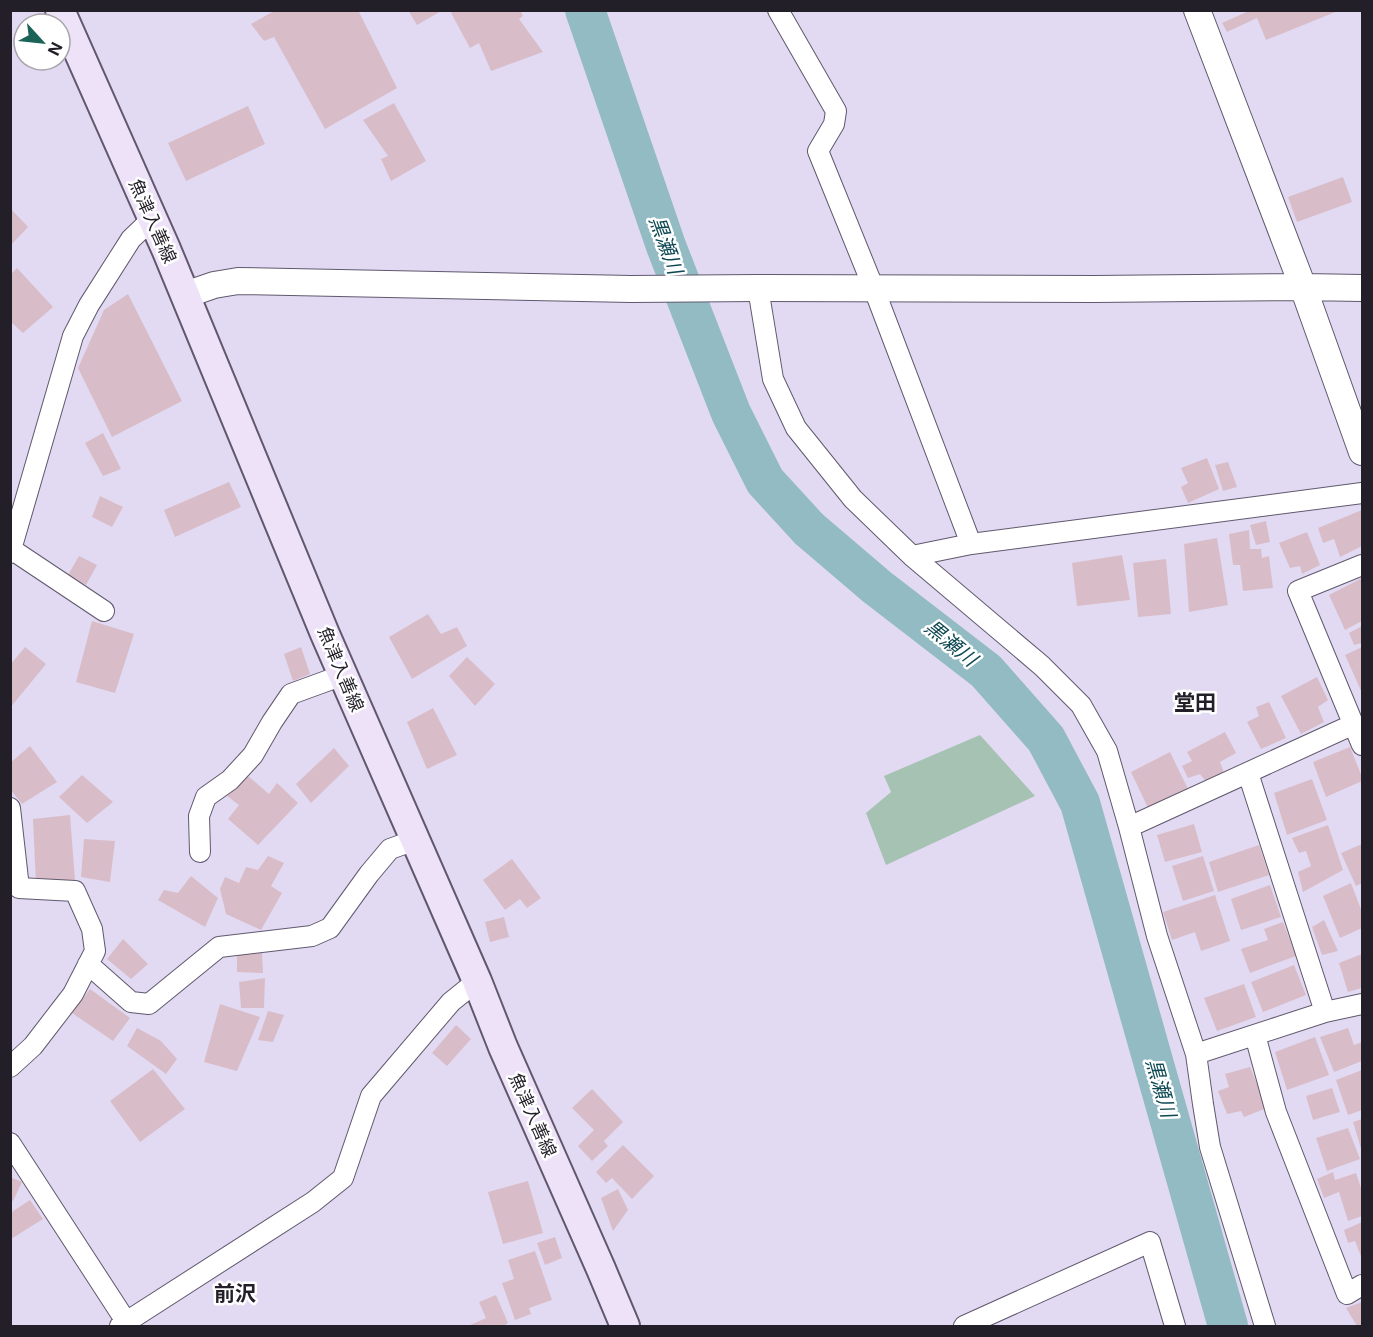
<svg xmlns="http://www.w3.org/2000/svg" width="1373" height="1337" font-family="Inter,'Noto Sans JP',sans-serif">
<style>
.green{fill:#a6c2b2}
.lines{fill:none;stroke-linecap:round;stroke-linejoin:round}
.river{stroke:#93bbc3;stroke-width:40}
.building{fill:#d8bdc9}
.minor-casing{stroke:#60586d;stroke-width:22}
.tertiary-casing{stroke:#60586d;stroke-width:28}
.secondary-casing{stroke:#60586d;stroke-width:32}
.minor{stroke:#fff;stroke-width:20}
.tertiary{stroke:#fff;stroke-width:26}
.secondary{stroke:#eee2f8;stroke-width:28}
.labels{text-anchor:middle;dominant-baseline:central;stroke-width:5;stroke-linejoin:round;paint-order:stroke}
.street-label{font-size:18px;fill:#231f28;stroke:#fff}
.water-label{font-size:20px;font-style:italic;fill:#0e4953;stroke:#fff}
.quarter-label{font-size:21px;font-weight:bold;fill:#231f28;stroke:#fff}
</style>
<rect width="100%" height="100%" fill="#e2daf2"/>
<path class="green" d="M980 735 1035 796 886 865 866 813 891 792 884 776Z"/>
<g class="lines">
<path class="river" d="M585 10 666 246 731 413 765 481 809 529 877 587 986 671 1046 739 1080 803 1228 1326"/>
</g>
<path class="building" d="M276 10H358L397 88 325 129 274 37 264 41 251 24Z
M408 10H443L417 25Z
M455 10H520L523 16 519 19 543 52 491 71 479 43 470 48 451 13Z
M1251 10H1254L1255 12 1259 10 1338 11 1266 40 1257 18 1227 32 1222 23Z
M394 103 426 161 391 181 381 159 388 156 363 120Z
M248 106 265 144 186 181 168 143Z
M1343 177 1352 202 1297 222 1288 197Z
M10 208 28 227 10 246Z
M17 268 53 307 23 333 10 321V275Z
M128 294 182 401 112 437 78 368 104 310Z
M103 433 121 469 103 476 85 443Z
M1207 458 1219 489 1188 503 1181 487 1188 483 1181 468Z
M1228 462 1237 487 1223 491 1215 465Z
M229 482 241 507 175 537 164 510Z
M100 496 123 507 112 527 92 517Z
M1362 510V546L1340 557 1334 539 1323 543 1318 528Z
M1266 521 1270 542 1256 545 1250 525Z
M1249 530 1250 549H1261L1262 558 1269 556 1273 588 1243 591 1240 565H1233L1229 534Z
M1307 532 1320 565 1302 574 1300 566 1290 568 1279 543Z
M1217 538 1228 605 1189 612 1184 544Z
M1122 555 1130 600 1077 606 1072 563Z
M79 556 97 565 86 585 68 575Z
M1166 559 1171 614 1138 617 1133 563Z
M1362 578V621L1345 630 1329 595Z
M428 614 441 634 457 627 467 646 412 679 389 637Z
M92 621 134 634 115 693 76 682Z
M1362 626V643L1354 645 1349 633Z
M25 647 46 664 10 708V665Z
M301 647 310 674 293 681 284 654Z
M1362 647V693L1345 655Z
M467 657 495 684 475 706 449 676Z
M1317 677 1328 700 1318 707 1324 722 1301 734 1281 696Z
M1269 702 1286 738 1261 749 1247 722 1259 716 1256 707Z
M433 708 457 755 427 769 407 722Z
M1225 732 1236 753 1220 762 1224 773 1207 783 1200 774 1188 778 1182 766 1192 761 1187 752Z
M30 746 57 782 22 804 10 789V763Z
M1350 747 1362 777V781L1326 797 1313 762Z
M334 748 349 766 311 803 296 784Z
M1170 752 1189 791 1149 810 1131 772Z
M82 775 113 802 87 823 59 797Z
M247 775 269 794 277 783 298 803 258 845 228 819 239 805 227 796Z
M1312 779 1327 820 1287 835 1274 793Z
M70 815 75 880 36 884 33 819Z
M1194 824 1202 852 1165 862 1157 835Z
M1328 825 1343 870 1303 892 1298 872 1311 866 1306 851 1299 853 1292 838Z
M84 839 115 841 110 882 81 877Z
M1362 844V883L1356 886 1341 853Z
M1259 845 1269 875 1218 892 1209 862Z
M268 856 284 863 271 886 282 893 261 930 226 914 220 889 225 877 239 883 246 867 258 870Z
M1203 856 1214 891 1183 901 1172 866Z
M512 859 541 898 527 908 520 899 505 910 483 880Z
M191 876 218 898 205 927 158 900 164 890 178 893Z
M1351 883 1362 912V928L1340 938 1323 896Z
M1270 885 1281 917 1241 930 1231 899Z
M1215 895 1230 941 1201 951 1195 932 1172 940 1163 912Z
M504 917 509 937 490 942 485 922Z
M1324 920 1338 951 1322 955 1312 927Z
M1283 922 1296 956 1250 973 1241 949 1268 940 1264 929Z
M123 939 148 964 131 979 107 959Z
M262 953 263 973 237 972V954Z
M1362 954V988L1348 992 1339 963Z
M1294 965 1306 995 1263 1012 1251 982Z
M265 978 264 1008H241L239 982Z
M1244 984 1256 1017 1217 1031 1204 998Z
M90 989 130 1018 113 1041 72 1013Z
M220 1004 260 1017 237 1071 204 1062Z
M268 1011 284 1015 273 1042 258 1040Z
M456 1025 471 1039 447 1066 432 1053Z
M137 1028 161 1041 177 1059 166 1074 127 1046Z
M1348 1028 1354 1045 1362 1042V1061L1334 1072 1320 1037Z
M1315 1037 1329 1075 1287 1090 1275 1052Z
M1250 1067 1267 1108 1244 1117 1241 1111 1227 1114 1218 1091 1229 1087 1225 1074Z
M153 1069 185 1109 140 1142 110 1101Z
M1362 1070V1110L1348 1115 1336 1080Z
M1332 1088 1340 1112 1313 1120 1306 1096Z
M592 1089 623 1122 604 1141 608 1146 592 1161 578 1146 594 1130 572 1108Z
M1362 1119V1152L1353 1122Z
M1348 1128 1360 1159 1327 1171 1316 1138Z
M623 1145 654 1176 632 1199 612 1178 606 1183 596 1172Z
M1333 1172 1335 1180 1356 1173 1362 1191V1216L1348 1221 1339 1192 1324 1198 1317 1179Z
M10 1177 22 1182 13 1201 10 1199Z
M528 1181 543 1233 503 1244 488 1192Z
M618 1189 628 1210 613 1231 601 1198Z
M30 1200 43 1219 11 1239 10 1213Z
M1362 1222V1259L1355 1241 1348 1243 1344 1230Z
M555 1237 562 1258 545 1265 537 1243Z
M535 1251 552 1300 529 1308 531 1314 515 1320 502 1283 514 1279 508 1260Z
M496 1295 508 1323 503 1326H468L486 1318 479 1302Z
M1362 1302V1326H1357L1346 1308Z"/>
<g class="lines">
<g class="minor-casing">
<path id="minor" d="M778 10 836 111 834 124 818 151 874 289 971 544
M758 288 773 379 796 428 853 499 912 556 1042 666 1081 705 1107 751 1129 827 1157 936 1196 1054 1325 1012 1362 1004
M11 549 104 611
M10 553 73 336 89 305 131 239 152 219
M912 556 971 544 1362 493
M1362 565 1298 591 1362 745
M1248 773 1325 1012
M10 808 19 888 75 891 92 929 95 951 73 994 33 1046 10 1067
M1129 827 1354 724
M200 852 199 816 206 797 230 780 253 755 272 722 291 694 343 675
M88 964 131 1002 149 1004 219 947 312 936 330 928 369 874 390 849 415 840
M1255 1035 1276 1112 1347 1294 1362 1285
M1196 1054 1203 1104 1210 1147 1265 1326
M10 1143 129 1326
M120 1326 313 1202 343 1178 371 1096 451 1002 477 981
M964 1326 1150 1242 1175 1326"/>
</g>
<g class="tertiary-casing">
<path id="tertiary" d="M1197 10 1303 287 1362 452
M185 295 214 285 238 281 631 289 758 288 1094 289 1303 287 1362 288"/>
</g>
<g class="secondary-casing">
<path id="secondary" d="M60 10 166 249 325 634 477 981 503 1047 601 1269 625 1326"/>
</g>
<use href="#minor" class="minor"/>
<use href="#tertiary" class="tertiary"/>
<use href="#secondary" class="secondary"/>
</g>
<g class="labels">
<g class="street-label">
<text transform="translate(153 221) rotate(66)">魚津入善線</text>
<text transform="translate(341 669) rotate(67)">魚津入善線</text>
<text transform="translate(533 1115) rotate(66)">魚津入善線</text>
</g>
<g class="water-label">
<text transform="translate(666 245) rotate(70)">黒瀬川</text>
<text transform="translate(951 643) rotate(39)">黒瀬川</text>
<text transform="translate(1161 1088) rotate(74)">黒瀬川</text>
</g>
<g class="quarter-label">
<text x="1195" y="702">堂田</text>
<text x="235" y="1293">前沢</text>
</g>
</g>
<rect width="1373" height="1337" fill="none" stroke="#231f28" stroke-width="24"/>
<g transform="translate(42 42) rotate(117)"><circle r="28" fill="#ffffff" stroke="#a7a5a9" stroke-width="1.5"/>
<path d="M0-4.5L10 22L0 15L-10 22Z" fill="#1b6357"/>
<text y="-9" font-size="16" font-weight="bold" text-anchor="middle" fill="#231f28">N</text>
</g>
</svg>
